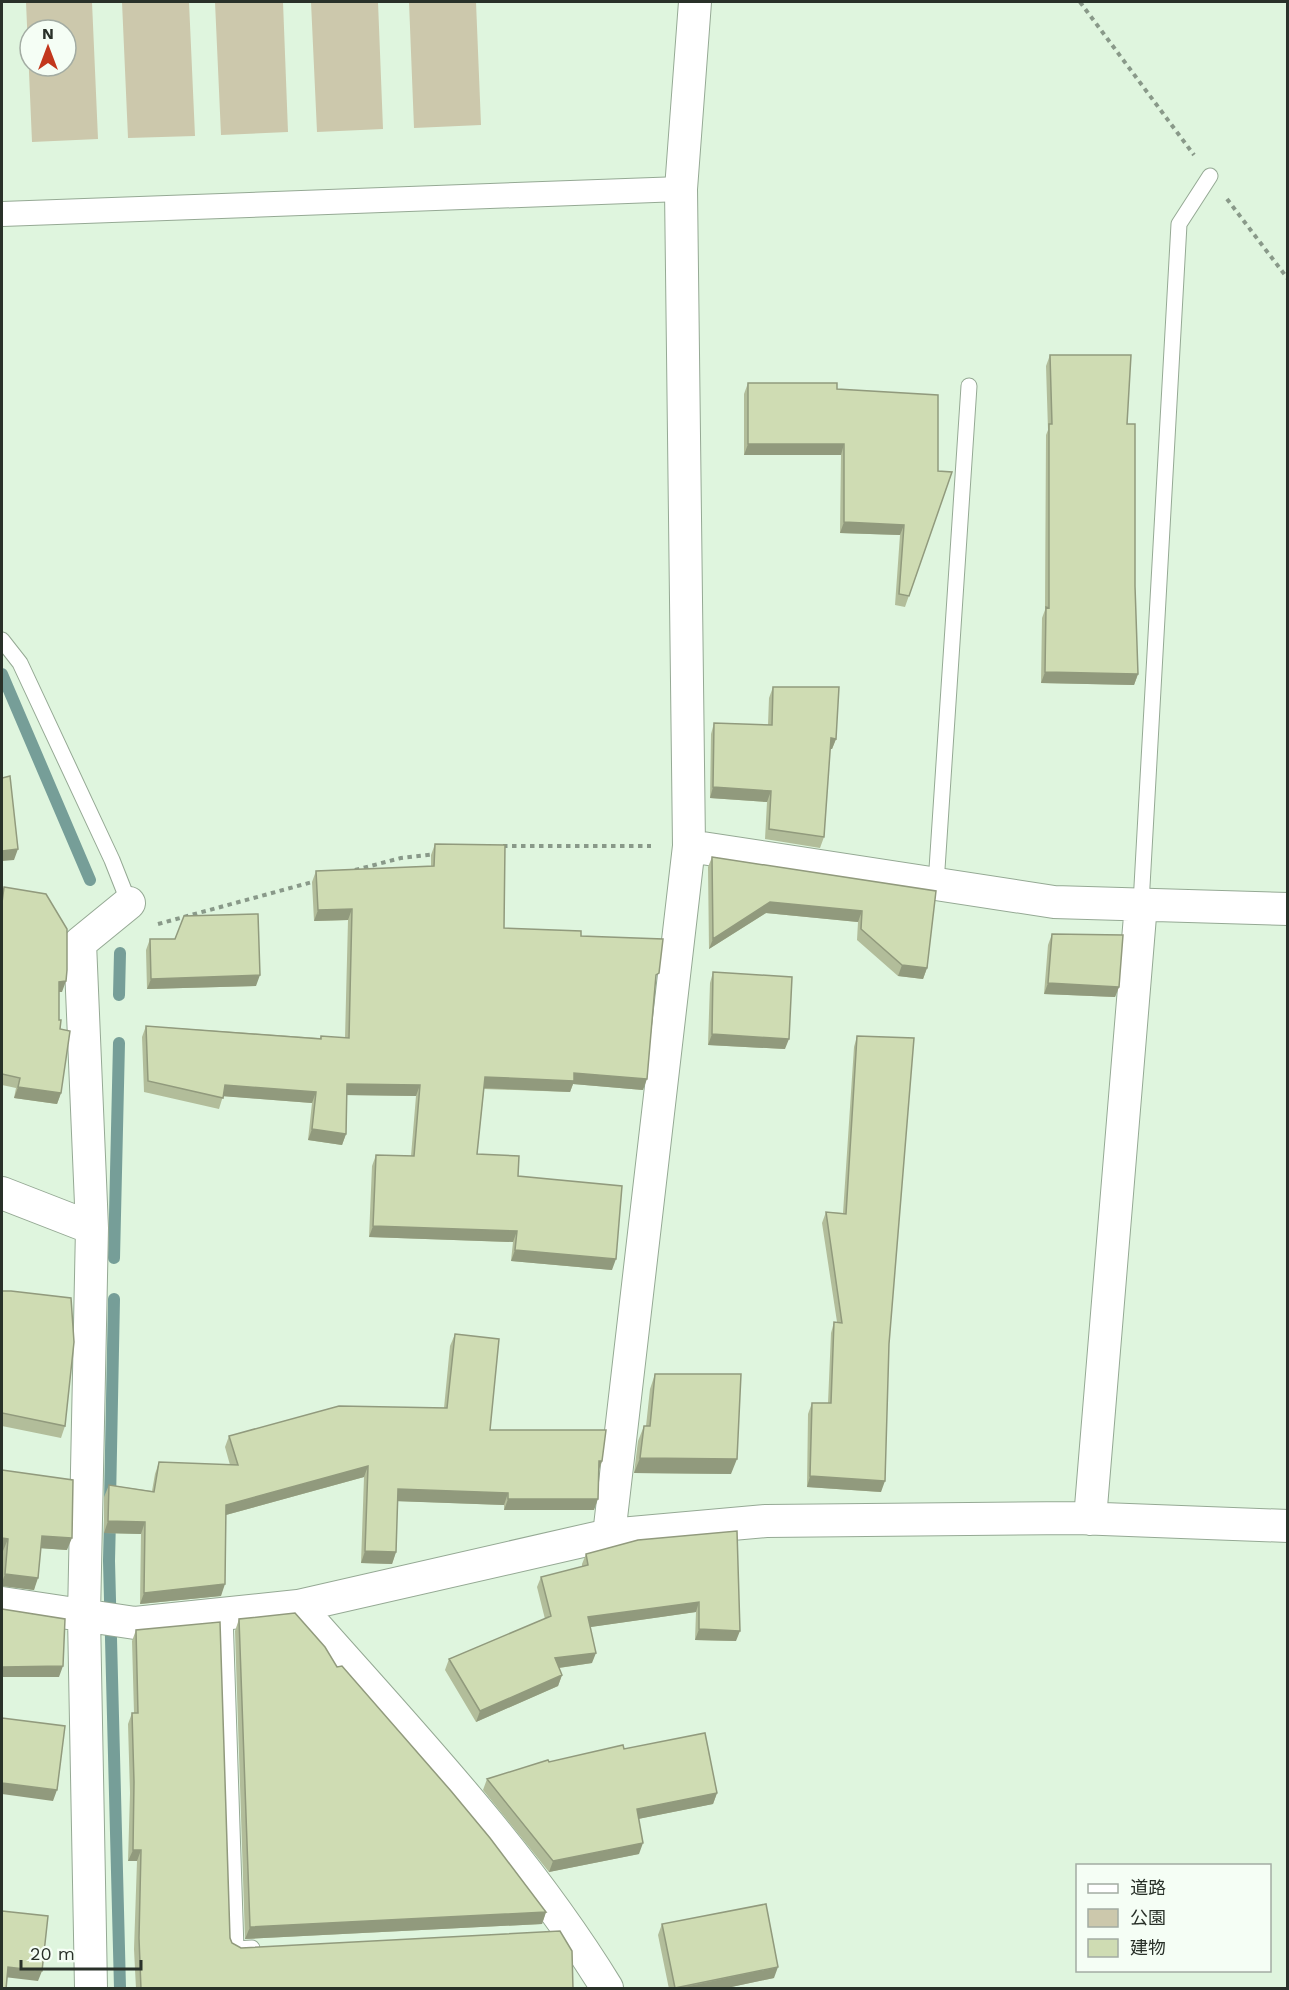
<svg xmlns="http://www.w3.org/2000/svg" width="1289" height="1990" font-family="'Work Sans','Noto Sans JP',sans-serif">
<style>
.green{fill:#ccc8ac;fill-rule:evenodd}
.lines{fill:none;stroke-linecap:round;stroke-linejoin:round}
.stream{stroke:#769e98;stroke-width:12}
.service-casing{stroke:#95a994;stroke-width:17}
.pedestrian-casing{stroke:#95a994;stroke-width:26}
.minor-casing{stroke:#95a994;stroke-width:34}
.path{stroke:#899989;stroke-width:4;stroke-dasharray:4.5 4.5;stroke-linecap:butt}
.service{stroke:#fff;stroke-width:15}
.pedestrian{stroke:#fff;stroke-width:24}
.minor{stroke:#fff;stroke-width:32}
.wall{fill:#b2bd9a}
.shaded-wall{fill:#919a7d}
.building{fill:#cfdcb3;stroke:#919a7d;stroke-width:1.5}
</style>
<rect width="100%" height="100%" fill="#dff5de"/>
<path class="green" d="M26 2H92L98 139 32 142ZM30 30H66V66H30Z
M122 2H189L195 136 128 138Z
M215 2H283L288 132 221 135Z
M311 2H378L383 129 317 132Z
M409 2H476L481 125 414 128Z"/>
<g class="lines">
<path class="stream" d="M2 674 90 880
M119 995 120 953
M114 1258 119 1043
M110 1501 114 1299
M110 1519 109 1561 120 1988"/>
<g class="service-casing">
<path id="service" d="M2 640 20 663 112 860 129 903
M936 884 969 386
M1141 904 1179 224 1210 176
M225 1614 236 1949 252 1948"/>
</g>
<g class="pedestrian-casing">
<path id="pedestrian" d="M2 214 681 189"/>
</g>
<g class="minor-casing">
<path id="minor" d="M689 846 1054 902 1288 909
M2 1193 92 1228
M1090 1519 1141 904
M609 1535 689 846 681 189 695 2
M2 1603 135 1623 298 1606C406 1729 521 1848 607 1988
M298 1606 609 1535 766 1521 1077 1518 1288 1526
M91 1988 84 1616 92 1228 80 943 129 903"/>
</g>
<path class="path" d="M1080 2 1194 155
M1227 199 1288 279
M503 846H651
M355 870 401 858 436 854
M158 924 316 881"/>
<use href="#service" class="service"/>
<use href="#pedestrian" class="pedestrian"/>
<use href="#minor" class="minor"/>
</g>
<path class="wall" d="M1050 355 1127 424 1138 674 1134 685 1041 683 1042 618 1045 610 1046 435 1048 430 1046 366Z
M748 383 837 389 938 471 952 472 905 607 895 605 900 535 840 533 841 455H744V394Z
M773 687 836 739 832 749H830L824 837 820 848 765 839 767 802 710 798 711 734 714 723 768 725 769 698Z
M435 844 504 928 581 936 655 984 643 1090 573 1084 570 1092 484 1089 477 1154 518 1176 612 1270 511 1261 513 1242 369 1237 372 1166 376 1155 411 1156 416 1096 347 1095 346 1134 342 1145 308 1140 312 1103 223 1096 219 1109 144 1092 142 1037 146 1026 320 1038 321 1036 345 1038 348 920 314 921 312 882 316 871 431 866V855Z
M712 857 936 891 927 968 923 979 898 976 857 940 858 922 766 913 709 949 708 867Z
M4 887 62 992H59V1020L60 1029 61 1093 57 1104 14 1098 16 1088 2 1085V894Z
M1052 934 1119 987 1115 997 1044 994 1048 945Z
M150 939 256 986 147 989 146 950Z
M713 972 785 1049 708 1045 710 983Z
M857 1036 889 1344 881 1492 807 1487 808 1414 812 1403H828L831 1333 834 1322H837L822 1223 826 1212 843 1213 854 1047Z
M2 1291 65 1426 61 1438 2 1426Z
M455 1334 490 1430 602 1461 598 1472 594 1510H504V1505L397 1501 396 1552 392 1564 361 1563 364 1477 226 1515 221 1596 140 1604 141 1534 104 1533V1497L109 1485 152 1491 155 1474 159 1462 230 1465 225 1447 229 1436 444 1408 450 1346Z
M655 1374 731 1474 634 1473 638 1441 644 1426H646L650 1389Z
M2 1470 67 1550 41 1548 34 1590 2 1586V1571L3 1551H2Z
M638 1540 736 1641 695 1640 696 1612 590 1627 592 1663 559 1668 562 1675 558 1686 476 1722 445 1670 449 1659 545 1619 537 1587 541 1577 582 1567V1564L586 1554Z
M239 1619 337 1667 546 1912 542 1924 245 1939 235 1631Z
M136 1630 232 1943 241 1948 573 1989H136L134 1949 137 1861H128L130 1793 128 1724 132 1713H134L132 1641Z
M624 1749 717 1793 713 1804 638 1819 639 1854 549 1872 483 1790 487 1779 549 1762Z
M662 1924 774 1978 722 1989H669L658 1935Z"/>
<path class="shaded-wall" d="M748 444H844L841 455H744Z
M844 522 904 525 900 535 840 533Z
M1045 672 1138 674 1134 685 1041 683Z
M831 738 836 739 832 749H827Z
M713 787 771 791 767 802 710 798Z
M18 849 14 860 2 861V851Z
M770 902 862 911 858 922 766 913 709 949 713 939Z
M352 909 348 920 314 921 318 910Z
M902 965 927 968 923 979 898 976Z
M260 975 256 986 147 989 151 979Z
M66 981 62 992H56L59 982Z
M1048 983 1119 987 1115 997 1044 994Z
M712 1034 789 1039 785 1049 708 1045Z
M574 1073 647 1079 643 1090 573 1084 570 1092 481 1088 485 1077Z
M347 1084 420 1085 416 1096 343 1095Z
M225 1085 316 1092 312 1103 221 1096Z
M18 1087 61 1093 57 1104 14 1098Z
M312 1129 346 1134 342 1145 308 1140Z
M373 1226 517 1231 513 1242 369 1237Z
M515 1250 616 1259 612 1270 511 1261Z
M640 1458 737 1459 731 1474 634 1473Z
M599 1461H602L598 1472Z
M368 1466 364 1477 222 1516 226 1505Z
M810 1476 885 1481 881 1492 807 1487Z
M398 1489 508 1493 504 1505 393 1501Z
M508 1499H598L594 1510H504Z
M108 1521 145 1522 141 1534 104 1533Z
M42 1536 72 1538 67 1550 37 1548Z
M2 1538 8 1539 3 1551H2Z
M365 1551 396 1552 392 1564 361 1563Z
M5 1574 38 1578 34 1590 2 1586V1582Z
M225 1584 221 1596 140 1604 144 1593Z
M699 1602 696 1612 584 1628 588 1617Z
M699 1629 740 1631 736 1641 695 1640Z
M596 1653 592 1663 551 1669 555 1658Z
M63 1666 59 1677H2V1667Z
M562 1675 558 1686 476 1722 480 1711Z
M2 1783 57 1790 53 1801 2 1794Z
M717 1793 713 1804 633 1820 637 1809Z
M643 1843 639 1854 549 1872 553 1861Z
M133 1850H141L137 1861H128Z
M546 1912 542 1924 245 1939 250 1927Z
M8 1967 42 1971 38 1981 4 1977Z
M778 1967 774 1978 722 1989H675Z"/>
<path class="building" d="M1050 355H1131L1127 424H1135V586L1138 674 1045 672 1046 607 1049 608V424H1052Z
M748 383H837V389L938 395V471L952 472 909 596 899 594 904 525 844 522V444H748Z
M773 687H839L836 739 831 738 824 837 769 829 771 791 713 787 714 723 772 725Z
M10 776 18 849 2 851V778Z
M435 844 505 845 504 928 581 931V936L663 939 659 973 656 975 647 1079 574 1073V1081L485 1077 477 1154 519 1156 518 1176 622 1186 616 1259 515 1250 517 1231 373 1226 376 1155 414 1156 420 1085 347 1084 346 1134 312 1129 316 1092 225 1085 223 1098 148 1081 146 1026 321 1039V1036L349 1038 352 909 318 910 316 871 434 866Z
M712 857 936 891 927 968 902 965 861 929 862 911 770 902 713 939Z
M4 887 46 894 67 929V970L66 981 59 982V1020H61L60 1029 70 1031 61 1093 18 1087 20 1078 2 1074V903Z
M258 914 260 975 151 979 150 939H175L184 916Z
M1052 934 1123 935 1119 987 1048 983Z
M713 972 792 977 789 1039 712 1034Z
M857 1036 914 1038 889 1344 885 1481 810 1476 812 1403H831L834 1322 842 1323 826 1212 846 1214Z
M2 1291H11L71 1298 74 1342 65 1426 2 1413Z
M455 1334 499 1339 490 1430H606L602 1461H599L598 1499H508V1493L398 1489 396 1552 365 1551 368 1466 226 1505 225 1584 144 1593 145 1522 108 1521 109 1485 154 1492 159 1462 238 1465 229 1436 339 1406 447 1408Z
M655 1374H741L737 1459 640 1458 644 1426H650Z
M2 1470 73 1480 72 1538 42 1536 38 1578 5 1574 8 1539 2 1538Z
M737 1531 740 1631 699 1629V1602L588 1617 596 1653 555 1658 562 1675 480 1711 449 1659 551 1616 541 1577 588 1565 586 1554 638 1540Z
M2 1609 65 1619 63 1666 2 1667Z
M295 1613 325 1647 337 1667 342 1666 451 1791 490 1838 546 1912 250 1927 239 1619Z
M220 1622 230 1938 232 1943 241 1948 560 1931 572 1951 573 1989H141L139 1938 141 1850H133L134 1782 132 1713H138L136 1630Z
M2 1718 65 1726 57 1790 2 1783Z
M705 1733 717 1793 637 1809 643 1843 553 1861 487 1779 548 1760 549 1762 623 1745 624 1749Z
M766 1904 778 1967 675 1988 662 1924Z
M2 1911 48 1916 42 1971 8 1967 6 1989H2Z"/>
<rect width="1289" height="1990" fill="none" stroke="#293129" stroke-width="6"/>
<rect x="1076" y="1864" width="195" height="108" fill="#f5fef5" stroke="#a3aca3" stroke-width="1.5"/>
<rect x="1088" y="1884" width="30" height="9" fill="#ffffff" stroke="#a3aca3" stroke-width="1.5"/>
<text x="1130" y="1894" font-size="18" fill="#293129">道路</text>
<rect x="1088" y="1909" width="30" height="18" fill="#ccc8ac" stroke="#a3aca3" stroke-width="1.5"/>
<text x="1130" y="1924" font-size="18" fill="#293129">公園</text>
<rect x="1088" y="1939" width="30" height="18" fill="#cfdcb3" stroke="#a3aca3" stroke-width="1.5"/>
<text x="1130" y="1954" font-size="18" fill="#293129">建物</text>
<g transform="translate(48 48)"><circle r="28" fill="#f5fef5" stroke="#a3aca3" stroke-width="1.5"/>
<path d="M0-4.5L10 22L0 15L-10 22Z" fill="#c2371c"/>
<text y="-9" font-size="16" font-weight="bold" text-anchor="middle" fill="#293129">N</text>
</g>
<path d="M21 1960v9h120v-9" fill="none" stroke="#293129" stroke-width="3"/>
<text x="30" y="1960" font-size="18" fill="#293129" stroke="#f5fef5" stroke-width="4.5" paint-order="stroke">20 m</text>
</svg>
